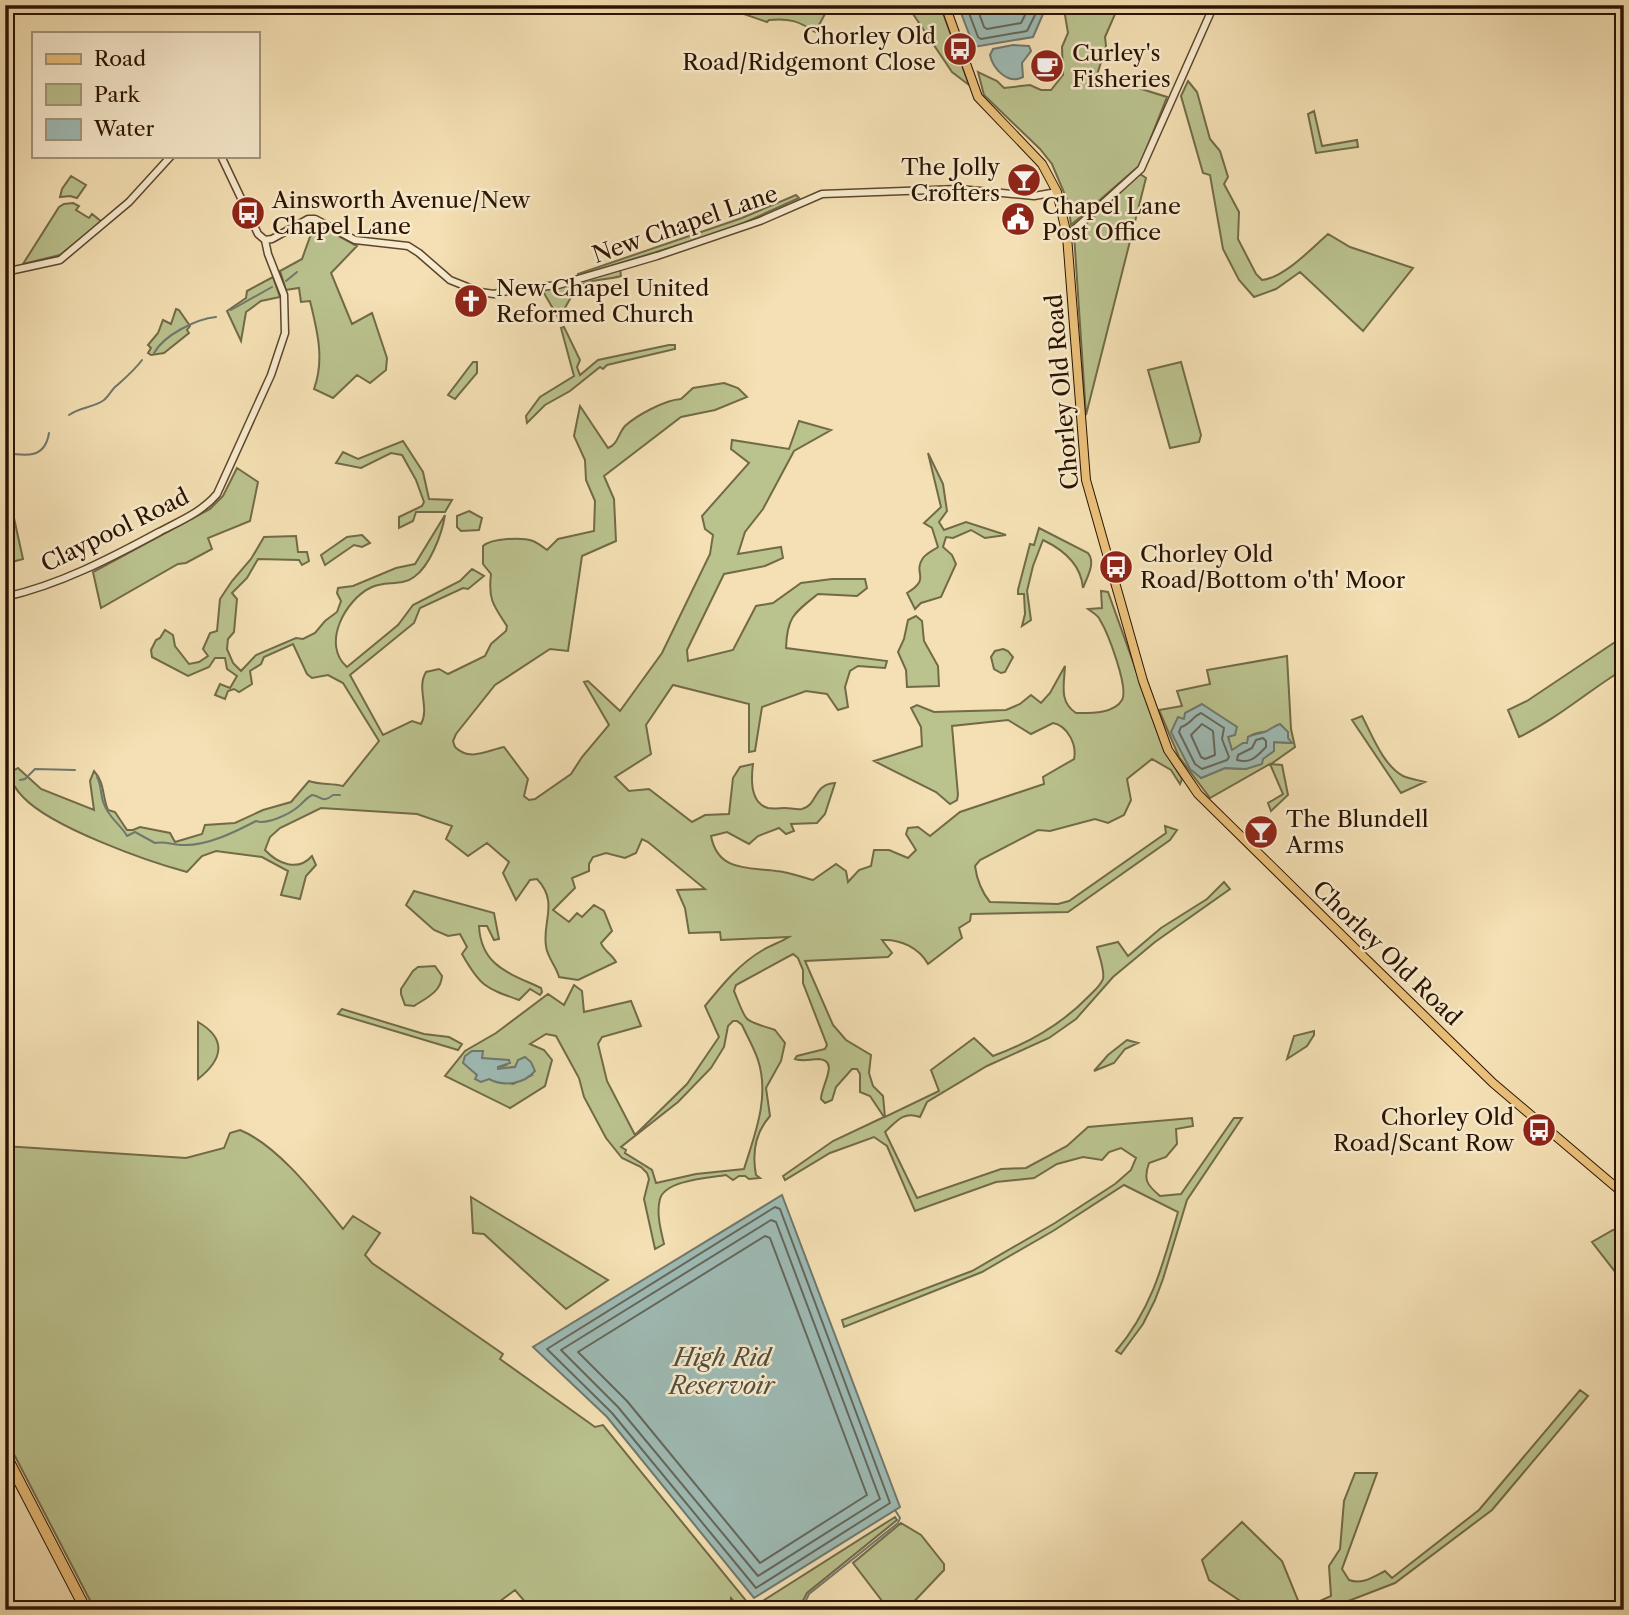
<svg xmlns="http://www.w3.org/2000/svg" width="1629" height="1615" font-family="'Libre Caslon Text',serif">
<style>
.green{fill:#bac28e;stroke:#726a47;stroke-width:2;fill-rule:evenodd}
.water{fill:#9ebbb5;stroke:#70786d;stroke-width:2}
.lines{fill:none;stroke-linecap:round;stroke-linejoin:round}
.shore{stroke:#64675a;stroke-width:2}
.stream{stroke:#70786d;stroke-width:2}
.minor-casing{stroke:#5d462d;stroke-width:9}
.major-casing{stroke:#2b1300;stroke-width:10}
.highway-casing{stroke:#2b1300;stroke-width:12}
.minor{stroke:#f8ebce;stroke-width:6}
.major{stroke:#eac07a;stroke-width:8}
.highway{stroke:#eac07a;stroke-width:10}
.labels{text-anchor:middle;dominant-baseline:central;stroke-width:5;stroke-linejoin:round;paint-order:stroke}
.poi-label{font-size:23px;fill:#2b1300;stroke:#f8ebce;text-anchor:start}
.street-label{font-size:23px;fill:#2b1300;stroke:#f8ebce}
.water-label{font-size:24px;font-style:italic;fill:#534e3f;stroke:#f8ebce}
</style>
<rect width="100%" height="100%" fill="#f4e0b4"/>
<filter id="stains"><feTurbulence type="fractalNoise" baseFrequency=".00286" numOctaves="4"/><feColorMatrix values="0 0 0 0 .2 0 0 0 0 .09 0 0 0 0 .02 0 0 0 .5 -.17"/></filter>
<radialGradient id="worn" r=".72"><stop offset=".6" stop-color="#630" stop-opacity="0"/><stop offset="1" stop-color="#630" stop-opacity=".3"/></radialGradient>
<path class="green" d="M718 5H830L815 32C799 21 789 18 769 20L767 22Z
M907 5H940L969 85 952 72Z
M1060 5H1119L1105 37 1106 46 1097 75 1167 97 1140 165 1071 225 1068 202 1052 164 1040 149 984 95 978 72 997 81 1004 88 1030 85 1041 90H1051L1063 75 1062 47 1068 33 1065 15Z
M1188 81 1197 92 1210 139 1220 151 1228 177 1224 184 1239 212 1238 239 1256 274 1262 280C1284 278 1312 248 1328 234L1350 247 1413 268 1363 331 1300 272 1276 289 1254 297 1239 280 1223 249 1210 175 1203 173 1181 96Z
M1314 111 1322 146 1357 140 1358 147 1316 153 1308 114Z
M1140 174 1146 178 1086 415 1074 234Z
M71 176 86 185 77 198 70 196 60 197 62 189Z
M796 195 799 198 728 230 578 276V274L742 218Z
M73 203 79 206 76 210 89 218 92 214 102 222 60 255 23 264 59 207 64 204Z
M315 223 357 246 331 273 352 324 372 313 387 358 386 370 370 383 357 375 333 398 314 389C325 359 317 330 310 301L301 302 299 288 286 290 280 271 302 259Z
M620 269 621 276C611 279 602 279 592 281 574 284 568 304 559 319L541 288Z
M273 277 280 297 261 301 246 312 241 341 227 311 246 298 247 291Z
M176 309 179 310 190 326 187 330 189 333 164 353 151 355 148 353 151 348 148 345 158 333 163 320 171 324Z
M564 327 580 360 577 367 580 375 598 360 669 345H675V349L607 365 603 369 600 367 570 391 545 405 527 423 526 416 540 397 574 376 561 328Z
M473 362H477V373L455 399 448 395Z
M1181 362 1201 435 1199 442 1170 448 1148 370Z
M724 383 738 388 747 397 715 410 681 417 604 476 614 499 616 541 582 556 568 651 550 649 495 685 456 734 453 741 455 747C470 762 488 750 504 747L528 779 524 796 529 800 535 799 571 774 582 757 609 725 584 682 588 681 620 711 662 653 710 554 713 535 705 529 702 516 749 463 731 449 732 440 789 449 799 421 831 430 794 451 763 509 745 532 738 554 781 547 783 558 765 566 724 574 687 650 688 661 733 650 756 606 773 603 801 583 832 579H865L867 588 857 596 818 594C794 613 787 617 786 648L887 661 885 668 858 666 850 671 845 687 848 707 838 710 827 694 806 691 762 707 755 751 749 752V704L673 685 646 725 651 754 615 777 629 791 649 789 692 822 705 815 729 814 733 778 740 767 753 764C751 779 750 803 768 808 773 809 780 808 785 808 790 808 797 810 802 809 818 805 813 784 835 783L825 814 817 823 791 824 794 831 786 834 779 828 758 836 749 844 727 832 711 836C718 872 748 867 776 871 789 872 801 877 813 880L836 864 846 871 848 882 859 870 871 866 874 850H889L908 858 916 850 906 834 908 828 918 827 930 836 960 812 1044 784 1043 777 1074 759C1077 745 1068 726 1053 723L1031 734 1008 720 952 726 958 795 957 800 950 804 936 792 874 761 922 746 921 727 911 708 917 705 934 712 1006 710 1020 704 1031 695 1041 703 1050 693 1065 666C1064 685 1059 702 1076 713 1090 713 1114 714 1122 700 1129 688 1108 633 1100 620 1098 615 1093 613 1088 609L1102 608 1101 591 1108 592 1165 751 1182 779 1180 784 1171 770 1152 759 1127 779 1131 800 1124 815 1108 823 1095 819 1050 831 1038 830 980 860 975 866C977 881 981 891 990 902L1058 904 1069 901 1166 833 1165 826 1177 830 1170 840 1068 912 971 914 970 921 959 928 962 938 928 964C919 948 901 939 882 940L892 953 888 957 805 961 833 1025 846 1040 871 1055 869 1073 873 1086 883 1096 885 1117 939 1091 931 1070 974 1038 993 1056C1029 1043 1062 1024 1089 996 1094 991 1101 985 1103 979 1105 970 1099 956 1097 947L1118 942 1128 956 1161 928 1207 899 1224 882 1230 889 1155 942 1113 977 1076 1019 1049 1038 987 1066 927 1102 920 1117C903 1111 897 1121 885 1132L917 1198 1001 1169 1026 1168 1067 1146 1088 1127 1192 1118 1193 1126 1176 1129 1177 1144 1166 1157 1149 1163C1143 1180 1147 1185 1160 1196L1181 1194 1234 1118H1242L1187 1200 1163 1279 1155 1300 1143 1324 1121 1354 1116 1351C1152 1309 1163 1264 1178 1212L1124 1185 1053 1231 982 1272 844 1327 842 1320 972 1271 1055 1223 1115 1184 1131 1170 1136 1158 1121 1148 1109 1152 1102 1160 1083 1157 1057 1164 1034 1178 996 1182 915 1211 887 1146 874 1137 830 1153 785 1180 783 1176 833 1141 884 1117 870 1096 860 1092V1074L857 1069H852L836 1087 832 1100 825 1103 821 1099C821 1085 840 1061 819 1059 810 1059 804 1062 795 1059L797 1056 825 1049 827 1045 803 983V970L798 958 793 954 736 985 734 991C748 1025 742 1019 775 1030L785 1043 781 1061 766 1088 770 1116C755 1133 752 1154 756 1175L760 1178 749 1179 745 1176H739L733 1180 726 1175C709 1178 665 1180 660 1199 656 1213 661 1231 664 1244L655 1249 644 1199 649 1179 647 1173 641 1167 622 1158 606 1138 584 1097 579 1078 556 1036 546 1034 530 1044 544 1050 552 1060 545 1086 510 1108 445 1076 465 1051 496 1033 548 994 564 1005 574 985 582 991 584 1012 631 1001 641 1026 602 1037 598 1044 607 1081 635 1135 687 1084 719 1037 705 1006C722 985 740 963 763 950 771 945 781 942 789 937L721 940 720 932 689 933 685 908 677 890 705 889 648 842 642 839 636 853 625 858 606 853 593 857 589 864V871L572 878 575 888 553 910 569 922 577 913 582 917 594 905 604 911 612 931 601 943C604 951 612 954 616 962L578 980 559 977C556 966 547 957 546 946 542 922 559 902 537 879L530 880 516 900 503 873 509 862 487 843 468 856 446 839 452 826 417 814 321 808 280 828 270 837 265 850C278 864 298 872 312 856L316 865 306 876 300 899 281 895 288 871 262 857 216 851 202 856 187 872C146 861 51 827 23 797 17 791 12 783 8 774L18 768 41 789 94 810 90 781 94 771C105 783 102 796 108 810L115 812 127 830H133L140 827 170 833 175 842 202 834 205 825 235 823 263 810 291 802 309 781C320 785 331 783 343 786L379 741 343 683 328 675 312 678 307 674 293 644 264 657 261 664 250 671 252 684 239 692 234 689 228 691 225 699 215 695 220 684 230 688 237 676 227 669 225 658H215L209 667 188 676 152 657 151 650 156 640 160 638 165 630 173 635 175 646 189 664 199 662 208 656 203 649 210 633 217 631 220 599 232 581 251 559 264 537 296 536 298 552H307L309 561 302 565 299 560 258 559 247 578 232 593 237 599 234 632 228 639 227 649 233 663 241 671 256 655 296 638 303 639 315 633 325 621 337 612 341 601 337 593 338 588 353 586 396 568 415 564 445 515C442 534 430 566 414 577 403 586 385 581 372 587 345 599 321 645 347 667L398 625 413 605 460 581 472 569 484 576 468 589 463 588 420 608 414 623 350 675 383 735 412 721 421 724C430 708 416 688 426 672L439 669 448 674 485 656 491 644 506 631 507 626C493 605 488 599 491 574L483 564V546C492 538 522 537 533 541 538 543 543 547 547 550L558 539 594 531 595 501 586 480 585 460 574 436 580 406 608 448C618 444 618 434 625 426 637 415 665 400 681 399L693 388ZM733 1021H737L742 1025C747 1036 754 1048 758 1060 770 1097 755 1134 744 1169L696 1174 656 1183 652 1170 625 1153 626 1150 621 1147 678 1102 711 1068 724 1047 728 1026ZM482 1051V1058L507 1065 497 1067 498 1069 515 1067 518 1064 532 1075 513 1084 477 1075 473 1070Z
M403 441 423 472 429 499 452 500 445 512H416L413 521 399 528V517L422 506 424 502 416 480 402 455 391 453 361 468 336 463 343 452 358 459Z
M928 453 943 484 947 511 939 522 944 530 966 522 1006 535 985 538 971 530 953 538 946 537 943 547 952 555 956 564 941 597 921 603 915 609 907 593C932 578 912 574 923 558 927 553 934 550 938 547L932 528 924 523 941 507Z
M237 468 258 482 250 521 208 538 212 549 186 563 178 564 101 608 93 572 210 509 223 496Z
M5 506 12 509 23 559 5 564Z
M469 511 482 518 479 530 461 531 457 527V516Z
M1039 528 1088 553C1096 563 1087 577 1083 588 1081 564 1064 550 1043 540L1033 566 1027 591 1031 620 1022 626 1025 614 1024 594H1018V590L1030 544 1034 545Z
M362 535 370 543 362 547 354 545 325 565 321 555 347 537Z
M916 616 922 621 924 641 938 666 939 686 907 687 906 670 898 652 904 639 908 620Z
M1624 636V669C1588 691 1557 719 1519 737L1508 710 1527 701Z
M1003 649 1008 651 1013 657 1005 672 1001 673 994 669 991 657 995 651Z
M1287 656 1291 729 1295 747 1271 764 1282 765 1288 795 1271 811 1268 803 1283 794 1270 764 1210 798 1179 757 1159 710 1182 706 1177 691 1210 684 1207 670ZM1186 717 1228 737 1232 751 1248 744V737C1265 727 1275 735 1292 743L1273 742 1263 759 1246 769 1225 768 1201 778 1184 719Z
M1362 716C1372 735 1383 765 1403 776 1410 779 1418 780 1425 782L1401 793 1352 720Z
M414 891 494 913 499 939 494 940 487 926H479C481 966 509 973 541 988L542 992 540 995 530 989 519 1000C485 988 480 986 462 954L467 947 460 934 448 936 434 930 406 905Z
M435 966 442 976C441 992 426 998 414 1006L405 1005 401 994V989L413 971 418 967Z
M342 1009 424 1034 449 1037 462 1044 458 1050 338 1014Z
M198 1022C229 1040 221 1061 198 1079Z
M1314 1031V1035L1307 1046 1287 1059 1294 1036Z
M1127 1040 1138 1043 1125 1049 1114 1063 1094 1071 1108 1055Z
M240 1130C279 1146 317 1197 343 1229L353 1216 380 1233 365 1255 372 1263 503 1354 500 1359 595 1427 603 1425 747 1602 755 1605 761 1602 895 1517 897 1520 807 1593 798 1610H741L731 1598 729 1610H532L515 1590 488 1610H95L5 1437V1146L186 1158 224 1148 230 1133Z
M471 1197 608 1280 566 1309 484 1234 473 1233Z
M1624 1228V1272L1616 1273 1592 1242 1613 1230Z
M1580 1390 1588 1396 1492 1510 1395 1583 1325 1610H1254L1209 1580 1202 1560 1242 1522 1282 1561 1299 1603 1320 1601 1331 1596 1329 1566 1340 1549 1344 1501 1355 1473H1377L1342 1569 1349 1580C1362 1585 1373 1577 1385 1571L1392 1578 1479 1510Z
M901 1523 921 1535 944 1564V1570L906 1610H889L853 1563Z"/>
<path class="water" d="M958 5H1047L1033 37 974 47Z
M1013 45 1029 46 1031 51 1022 63 1023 77C1008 85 993 69 990 55L993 49Z
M1202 704 1237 727 1235 735 1228 737 1232 750 1243 743H1247L1248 737C1255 733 1261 734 1267 731 1272 728 1274 726 1280 724L1288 732V738L1292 743 1274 742V751L1263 759 1262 764 1246 769 1225 768 1201 778 1190 769 1171 732 1178 717 1184 719 1185 713Z
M472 1051H483L482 1058 509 1060 510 1063 498 1067V1069L515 1067 518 1060 525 1057 531 1062 535 1071C524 1084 504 1087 489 1079L481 1082 475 1079 477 1075 463 1063 465 1056Z
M782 1195 900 1507 754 1598 607 1417 533 1347Z"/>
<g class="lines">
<path class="shore" d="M966 5 978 37 981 39 1027 31 1040 5
M976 5 984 27 987 29 1021 23 1030 5
M1201 713 1224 728 1222 739 1229 757 1227 760 1202 769 1195 764 1179 732 1181 727C1191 724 1192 717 1201 713Z
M1202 724 1213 731 1215 755 1205 759 1201 757 1191 735Z
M1263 738 1266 741V747C1257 756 1251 764 1237 760L1238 755 1252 748 1256 740Z
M775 1207 780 1209 890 1503 756 1588 612 1413 547 1349Z
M771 1220 776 1222 880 1499 758 1576 618 1407 561 1350Z
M765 1236 770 1238 867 1495 760 1563 627 1401 578 1352Z"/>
<path class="stream" d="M286 281 297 272
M231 310 272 287
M154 353C164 335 196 319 216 317
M69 415C80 407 93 408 104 400 108 397 111 391 115 387 125 378 134 371 142 360
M5 453C26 456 45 459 49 433
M97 777C102 786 100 795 104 804 108 817 121 825 127 836L135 832 155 843C165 841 173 845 183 845 207 846 235 832 256 821 267 825 290 814 299 806 304 802 306 798 312 795 322 796 321 804 333 795H340
M20 780 25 779 35 769 75 770
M801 1610 809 1594 898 1523 900 1518 895 1510"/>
<g class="minor-casing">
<path id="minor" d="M221 156 258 234 265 240
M1067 236 1141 169 1214 5
M265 240 272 239 308 219H315L355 240 408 246 419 253 450 280 480 292 494 294 512 290 558 285 657 256 760 221 822 194 959 189 1034 196 1057 192
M5 272 60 260 129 202 171 156
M5 597C59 585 111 558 159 532 180 521 202 512 217 494L271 375 285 333 284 295 268 254 265 240"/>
</g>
<g class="major-casing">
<path id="major" d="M945 5 978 97 1042 164 1057 192 1067 236 1086 480 1143 681 1168 750 1198 794 1366 959 1493 1083 1624 1194
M1621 1610 1624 1601"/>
</g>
<g class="highway-casing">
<path id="highway" d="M5 1454 86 1610"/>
</g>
<use href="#minor" class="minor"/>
<use href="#major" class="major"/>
<use href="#highway" class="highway"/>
</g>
<defs>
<g id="bus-disc" transform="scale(1.75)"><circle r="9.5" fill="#8f2418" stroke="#f8ebce"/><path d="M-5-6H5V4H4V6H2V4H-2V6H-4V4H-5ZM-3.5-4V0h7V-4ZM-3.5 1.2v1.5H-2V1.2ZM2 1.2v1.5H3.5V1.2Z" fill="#fff"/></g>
<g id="cafe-disc" transform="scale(1.75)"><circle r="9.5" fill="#8f2418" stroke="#f8ebce"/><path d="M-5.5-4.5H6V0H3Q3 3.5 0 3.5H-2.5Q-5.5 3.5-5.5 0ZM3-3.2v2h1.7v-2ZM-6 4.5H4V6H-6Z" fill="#fff"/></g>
<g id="bar-disc" transform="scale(1.75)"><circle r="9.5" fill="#8f2418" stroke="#f8ebce"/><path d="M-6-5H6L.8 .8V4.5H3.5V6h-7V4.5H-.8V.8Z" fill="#fff"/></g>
<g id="civic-disc" transform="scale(1.75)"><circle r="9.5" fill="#8f2418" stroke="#f8ebce"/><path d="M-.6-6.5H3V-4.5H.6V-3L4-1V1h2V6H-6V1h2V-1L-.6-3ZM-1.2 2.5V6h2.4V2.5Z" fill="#fff"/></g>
<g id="church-disc" transform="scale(1.75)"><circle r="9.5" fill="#8f2418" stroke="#f8ebce"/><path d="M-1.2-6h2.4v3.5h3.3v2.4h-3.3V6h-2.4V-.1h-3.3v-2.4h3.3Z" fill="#fff"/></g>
</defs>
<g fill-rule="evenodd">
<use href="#bus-disc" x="960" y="49"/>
<use href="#cafe-disc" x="1047" y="66"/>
<use href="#bar-disc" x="1024" y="180"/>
<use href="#bus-disc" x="248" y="213"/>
<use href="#civic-disc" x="1018" y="219"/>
<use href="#church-disc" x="471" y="301"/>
<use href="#bus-disc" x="1116" y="567"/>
<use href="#bar-disc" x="1261" y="832"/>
<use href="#bus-disc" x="1539" y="1130"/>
</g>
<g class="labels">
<g class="poi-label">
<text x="936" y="36" text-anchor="end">Chorley Old<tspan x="936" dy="26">Road/Ridgemont Close</tspan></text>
<text x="1072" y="53">Curley's<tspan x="1072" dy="26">Fisheries</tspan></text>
<text x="1000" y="167" text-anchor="end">The Jolly<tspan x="1000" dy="26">Crofters</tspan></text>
<text x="272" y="200">Ainsworth Avenue/New<tspan x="272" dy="26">Chapel Lane</tspan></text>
<text x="1042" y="206">Chapel Lane<tspan x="1042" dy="26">Post Office</tspan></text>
<text x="496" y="288">New Chapel United<tspan x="496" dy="26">Reformed Church</tspan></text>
<text x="1140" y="554">Chorley Old<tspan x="1140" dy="26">Road/Bottom o'th' Moor</tspan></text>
<text x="1286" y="819">The Blundell<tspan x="1286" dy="26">Arms</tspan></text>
<text x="1514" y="1117" text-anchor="end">Chorley Old<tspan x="1514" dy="26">Road/Scant Row</tspan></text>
</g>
<g class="street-label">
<text transform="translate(685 224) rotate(-19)">New Chapel Lane</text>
<text transform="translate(1062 392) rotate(-95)">Chorley Old Road</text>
<text transform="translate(115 530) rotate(-26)">Claypool Road</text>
<text transform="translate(1387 953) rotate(44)">Chorley Old Road</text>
</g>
<g class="water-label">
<text x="722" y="1357">High Rid<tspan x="722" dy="28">Reservoir</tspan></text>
</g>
</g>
<rect width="1629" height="1615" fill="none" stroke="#f4e0b4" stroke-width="28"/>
<rect x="7" y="7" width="1615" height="1601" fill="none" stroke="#2b1300" stroke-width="3.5"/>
<rect x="14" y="14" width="1601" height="1587" fill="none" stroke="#2b1300" stroke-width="2"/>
<rect x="32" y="32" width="228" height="126" fill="#f8ebce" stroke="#a6957c" stroke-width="2"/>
<rect x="46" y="54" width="35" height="10" fill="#eac07a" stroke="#a6957c" stroke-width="2"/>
<text x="94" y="66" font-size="21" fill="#2b1300">Road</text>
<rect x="46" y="84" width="35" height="21" fill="#bac28e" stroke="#a6957c" stroke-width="2"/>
<text x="94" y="102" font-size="21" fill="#2b1300">Park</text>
<rect x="46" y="119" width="35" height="21" fill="#9ebbb5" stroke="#a6957c" stroke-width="2"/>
<text x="94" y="136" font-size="21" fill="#2b1300">Water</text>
<rect width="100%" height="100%" filter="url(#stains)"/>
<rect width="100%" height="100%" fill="url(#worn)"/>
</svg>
